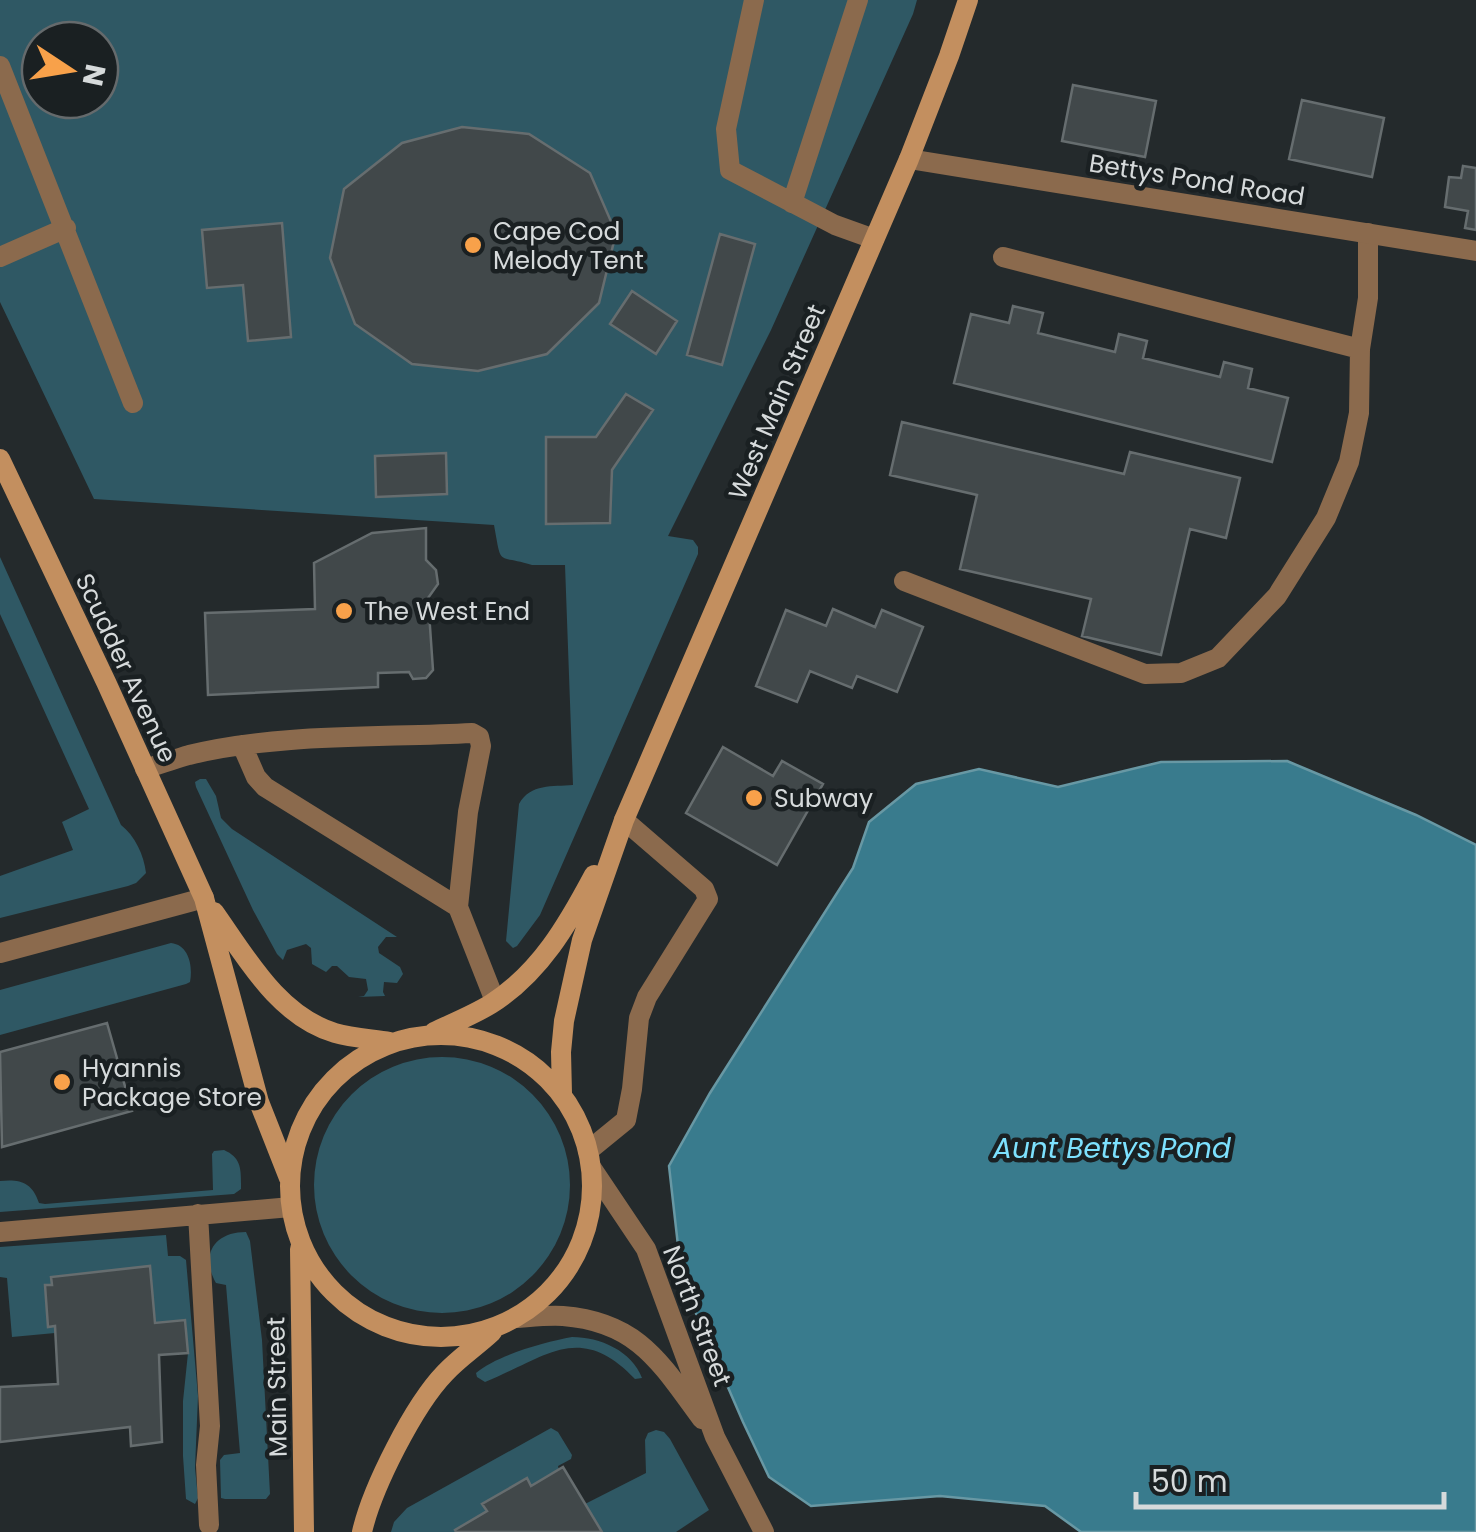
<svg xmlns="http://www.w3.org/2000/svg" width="1476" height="1532" font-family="Poppins,sans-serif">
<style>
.green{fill:#2f5864;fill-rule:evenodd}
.water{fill:#397b8d;stroke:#6898a4;stroke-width:2.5}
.building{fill:#41484a;stroke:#666d6f;stroke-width:2.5}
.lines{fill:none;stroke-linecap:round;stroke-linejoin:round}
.service{stroke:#8b6a4d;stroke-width:20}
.minor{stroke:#8b6a4d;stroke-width:20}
.tertiary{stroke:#8b6a4d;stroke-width:20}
.secondary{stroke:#c38f5f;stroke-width:20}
.poi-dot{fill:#f8a14a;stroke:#1a2022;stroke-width:4}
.labels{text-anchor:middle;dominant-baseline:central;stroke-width:9;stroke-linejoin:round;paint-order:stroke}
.street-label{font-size:25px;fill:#d6dadb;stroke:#1a2022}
.poi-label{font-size:25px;fill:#d6dadb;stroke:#1a2022;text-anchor:start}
.water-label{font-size:28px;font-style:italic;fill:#7de1fe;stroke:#1a2022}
</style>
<rect width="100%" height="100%" fill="#242a2c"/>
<path class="green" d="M0 0H917L913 14 771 330 668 536 693 540 698 547V554L540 915 517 946 513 948 506 941 519 804C531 783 552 787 573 785L565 565H532C496 554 502 568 494 525L94 499 0 302ZM40 40H100V100H40Z
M0 557 121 825C135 836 144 855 146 873L136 883 128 886 0 918V876L73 850 62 822 89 809 0 614Z
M200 779H206L216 796 221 818 232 829 397 937H386L378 947 379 953 400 967 403 974 397 983 384 982 383 992 385 996 358 997 364 996 368 990 366 979 349 977 337 966H332L326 972 312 964 311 948 306 944 287 950 283 960 277 954 253 910 196 787 195 782Z
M171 943C189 945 193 966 190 982L186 984 0 1035V990Z
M314 1185a128 128 0 1 1 256 0a128 128 0 1 1-256 0Z
M224 1150C242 1158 241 1170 241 1189L234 1194 0 1212V1181C20 1179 32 1182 39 1203L45 1204 213 1190 212 1154 214 1151Z
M246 1232 250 1241 262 1340 270 1494 266 1499H225L221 1498 220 1460 224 1455 240 1453 226 1285 216 1283C200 1255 214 1232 246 1232Z
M166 1235 168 1256H180L186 1260 198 1396 195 1468 198 1498 195 1504 186 1499 183 1456V1401L188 1353 186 1321 155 1323 150 1266 51 1277 52 1285 45 1286 48 1326H55V1333L12 1337 7 1278 0 1277V1247Z
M572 1337C600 1337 632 1351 642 1378L635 1379C579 1320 545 1358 485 1382L477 1377 476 1373C497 1355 545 1342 572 1337Z
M551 1428 558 1432 572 1455 571 1459 558 1466 559 1470 531 1486 526 1478 483 1503 487 1511 456 1532H391L394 1522 407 1508Z
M656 1430 664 1432 670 1439 709 1510 676 1532H602L585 1504 646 1473 645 1440 648 1433Z"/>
<path class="water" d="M1287 761 1416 815 1476 845V1532H1081L1045 1506 940 1496 811 1506 769 1477 743 1422 682 1281 669 1166 710 1093 853 868 869 822 916 784 979 769 1058 787 1161 762Z"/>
<path class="building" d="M1073 85 1156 101 1145 157 1062 141Z
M1302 100 1384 118 1372 177 1289 159Z
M462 127 529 134 590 173 616 233 599 303 547 354 478 371 412 364 355 324 330 258 344 189 402 143Z
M1463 166 1476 168V230L1465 228 1468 211 1445 207 1449 177 1461 178Z
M282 223 291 337 248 341 243 285 207 288 202 230Z
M720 234 755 244 722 365 687 355Z
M632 291 677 321 656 354 610 324Z
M1013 306 1043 313 1038 333 1115 352 1119 334 1147 341 1143 358 1220 377 1224 362 1252 369 1248 388 1288 398 1272 462 954 383 971 314 1009 323Z
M626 394 653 410 612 470 610 523 546 524V437H596Z
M902 422 1124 474 1130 452 1240 478 1226 538 1190 529 1161 655 1082 636 1091 599 960 569 977 495 890 475Z
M446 453 447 494 376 497 375 456Z
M426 528V560L436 570 438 584 428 598 433 670 426 678 413 679 409 672 378 673V687L208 695 205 613 315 609 314 563 372 533Z
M833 609 875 627 882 610 923 627 897 692 857 676 852 688 810 671 797 702 756 686 786 610 826 626Z
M723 747 773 776 782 761 823 784 777 865 686 813Z
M107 1023 132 1111 2 1147 0 1052Z
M150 1266 155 1323 185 1320 188 1353 159 1355 162 1442 131 1446 130 1427 0 1442V1387L58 1384 55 1326 48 1327 45 1285H52L51 1277Z
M563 1467 602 1532H456L455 1530 487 1511 482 1504 527 1478 531 1486Z"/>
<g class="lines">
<path class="service" d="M754 0 726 129 730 170 835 225 874 239
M0 66 133 403
M792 203 858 0
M0 257 66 228
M1003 257 1360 349
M904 581 1145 674 1181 673 1218 658 1277 596 1326 518 1349 462 1359 413 1360 349 1368 298V233
M242 745 256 777 265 787 458 907
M145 769C160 764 175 759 189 755 279 733 380 738 472 733L479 737 481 746 468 812 458 907 495 1001
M0 953 204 898
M588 1151 626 1120 632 1089 639 1018 647 997 708 899 704 889 624 820
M198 1214 210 1426 206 1465 209 1525
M0 1232 291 1207"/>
<path class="minor" d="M909 159 1476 251"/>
<path class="tertiary" d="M591 1167 646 1249 715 1437 764 1532
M516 1318C531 1317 548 1315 563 1316 639 1322 661 1364 702 1419"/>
<path class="secondary" d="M0 459 106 682 204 898 259 1102 289 1178
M214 912C246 957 278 1016 335 1033 352 1038 372 1039 390 1042
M434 1032C453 1023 473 1015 491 1004 540 973 568 924 594 875
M290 1186a151 151 0 1 1 302 0a151 151 0 1 1-302 0Z
M562 1094 561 1052 564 1021 582 940 624 820 909 159 949 56 968 0
M300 1249 304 1532
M362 1532C372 1488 414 1405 445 1373 459 1358 477 1346 492 1332"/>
</g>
<g class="poi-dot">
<circle cx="473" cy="245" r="10"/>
<circle cx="344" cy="611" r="10"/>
<circle cx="754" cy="798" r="10"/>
<circle cx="62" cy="1082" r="10"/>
</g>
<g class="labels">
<g class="street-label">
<text transform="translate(1197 180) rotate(9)">Bettys Pond Road</text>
<text transform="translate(777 402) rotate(-67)">West Main Street</text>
<text transform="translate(126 668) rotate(65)">Scudder Avenue</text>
<text transform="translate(697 1316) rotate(69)">North Street</text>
<text transform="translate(277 1387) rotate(-91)">Main Street</text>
</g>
<g class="poi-label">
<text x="493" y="231">Cape Cod<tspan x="493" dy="29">Melody Tent</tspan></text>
<text x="364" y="611">The West End</text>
<text x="774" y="798">Subway</text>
<text x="82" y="1068">Hyannis<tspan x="82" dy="29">Package Store</tspan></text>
</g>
<g class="water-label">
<text x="1112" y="1148">Aunt Bettys Pond</text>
</g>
</g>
<g transform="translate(70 70) rotate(102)"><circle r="48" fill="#1a2022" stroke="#656a6c" stroke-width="2.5"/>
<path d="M0-8L18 38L0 25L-18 38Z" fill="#f8a14a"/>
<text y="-15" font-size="28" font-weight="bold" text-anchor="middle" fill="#d6dadb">N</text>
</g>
<path d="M1136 1492v15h308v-15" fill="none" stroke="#d6dadb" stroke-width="5"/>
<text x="1151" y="1492" font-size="30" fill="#d6dadb" stroke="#1a2022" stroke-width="8" paint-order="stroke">50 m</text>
</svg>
